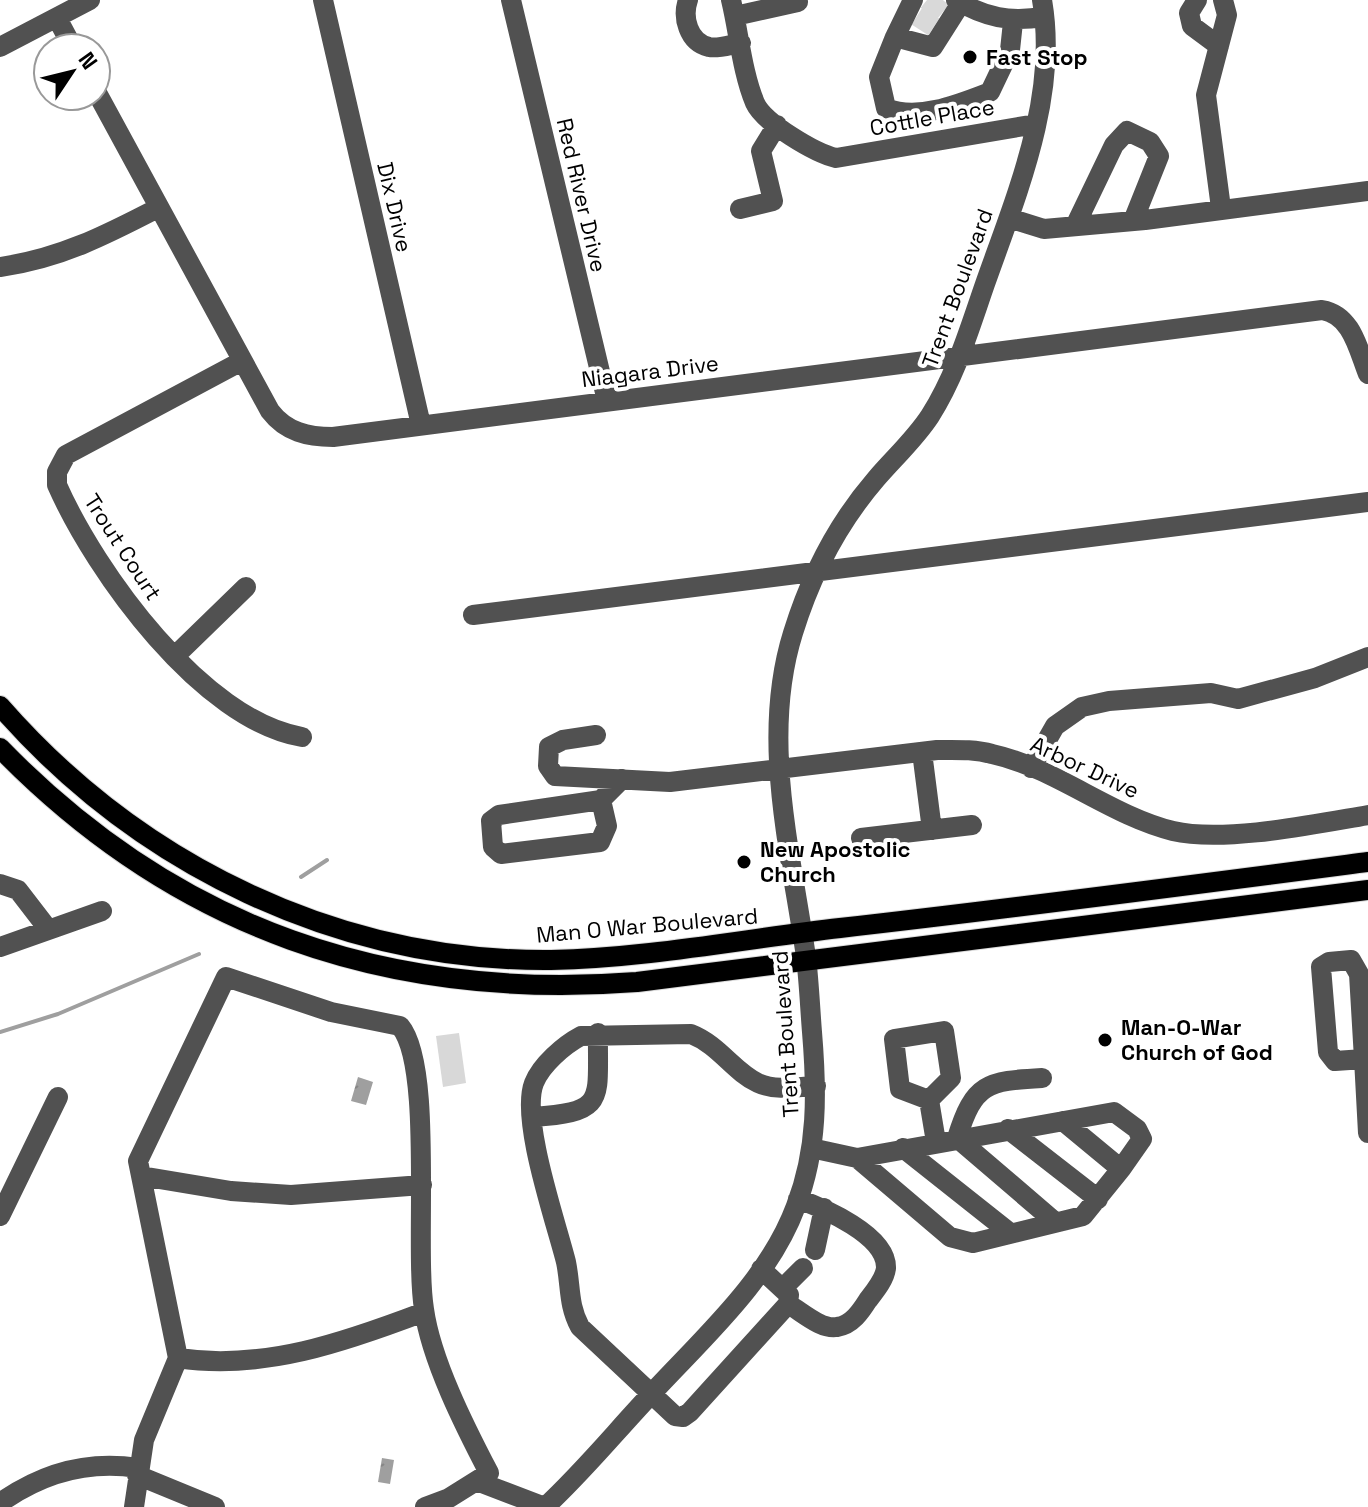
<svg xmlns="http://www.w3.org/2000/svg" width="1368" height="1507" font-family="'Space Grotesk',sans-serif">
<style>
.park{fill:#d8d8d8}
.water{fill:url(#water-ripples)}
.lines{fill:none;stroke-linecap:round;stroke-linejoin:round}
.stream{stroke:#9f9f9f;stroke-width:4}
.minor-tunnel{stroke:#d9d9d9;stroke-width:20;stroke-dasharray:20 10;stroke-linecap:butt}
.major-casing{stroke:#dbdbdb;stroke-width:22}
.minor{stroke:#515151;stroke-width:20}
.major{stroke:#000;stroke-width:20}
.poi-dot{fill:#000;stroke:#fff;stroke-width:3}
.labels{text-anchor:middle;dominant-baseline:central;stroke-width:8;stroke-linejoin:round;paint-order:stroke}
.poi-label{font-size:22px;font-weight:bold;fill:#000;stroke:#fff;text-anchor:start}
.street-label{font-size:22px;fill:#000;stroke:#fff}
</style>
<defs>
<pattern id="water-ripples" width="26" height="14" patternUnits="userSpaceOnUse" patternTransform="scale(2)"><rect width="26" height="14" fill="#9f9f9f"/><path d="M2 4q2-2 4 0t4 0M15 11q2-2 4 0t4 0" fill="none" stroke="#878787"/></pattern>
</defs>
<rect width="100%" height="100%" fill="#fff"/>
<path class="park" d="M459 1033 466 1083 443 1087 436 1036Z"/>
<path class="water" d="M358 1077 373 1082 366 1105 351 1101Z
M382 1458 394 1460 390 1484 378 1482Z"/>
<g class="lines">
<path class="stream" d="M301 877 327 860
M0 1032 58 1014 199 954"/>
<path class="minor-tunnel" d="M927 0 943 13
M917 16 934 27"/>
<g class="major-casing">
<path id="major" d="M0 706C139 865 338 962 551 960 648 958 744 939 840 928 1017 908 1192 885 1368 862
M0 748C176 929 388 1001 637 982L1368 890"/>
</g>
<path class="minor" d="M323 0 421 425
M511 0 607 401
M688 0C682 17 688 42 709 47 719 49 732 44 741 43
M731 0C739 33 742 72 755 103 764 123 815 153 836 158L1036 124
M913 0 895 37 933 47 961 3
M956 0C986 18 1009 22 1044 17
M1197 0 1189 13 1192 26 1219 46
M735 16 798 2
M57 18 73 48
M895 37 879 77 886 108C918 121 959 104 990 92L1010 50 1013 22
M0 47 90 0
M96 91 270 411C286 432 308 437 333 437L1322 310C1352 315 1358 349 1368 374
M1221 208 1206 95 1227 15 1223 0
M740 209 773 201 761 151 777 125
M1009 218 1044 229 1145 220 1368 191
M1076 224 1114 145 1127 131 1150 142 1159 156 1133 221
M0 267C59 259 106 235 158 208
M242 361 66 455 57 472V485C96 573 202 720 302 737
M473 615 1368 502
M175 656 246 587
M596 735 563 740 549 747 548 766 555 776 670 782 937 750C956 750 974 749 992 754 1056 768 1109 815 1173 831 1224 843 1315 824 1368 815
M922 752 932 830
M1031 768 1055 726 1082 707 1109 701 1211 693 1238 699 1315 678 1368 657
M601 800 607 826 600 842 501 854 493 847 491 821 499 815 601 800 622 779
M861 838 972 825
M0 884 18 890 48 929
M0 947 102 911
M1351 960 1359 974 1364 1059 1335 1061 1328 1052 1321 967 1329 962Z
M1368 1059H1364L1368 1133
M1042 1078C987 1081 974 1083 957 1138L1054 1221
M929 1100 900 1089 894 1039 944 1031 951 1078 929 1100 936 1142
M533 1117C608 1112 597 1100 598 1033
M1008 1129 1098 1199
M811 1148 857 1158 1114 1112 1137 1129 1142 1139 1121 1169
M903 1148 1009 1232
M857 1158 950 1237 973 1243 1083 1216 1121 1169 1063 1121
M141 1176 231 1191 291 1195 422 1185
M0 1216 58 1097
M815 1250 824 1208
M761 1269 789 1295 788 1304 690 1412 683 1417 675 1416 580 1327C568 1305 571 1286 566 1262 556 1222 520 1119 534 1083 541 1065 564 1045 581 1036L691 1034C719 1045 734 1072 758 1083 776 1091 797 1087 816 1086
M784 1287 803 1268
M788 1304C801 1311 821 1330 837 1327 852 1325 861 1311 868 1300 875 1291 885 1279 886 1268 887 1235 823 1208 798 1199
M178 1358C263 1371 345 1342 424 1312
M137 1475 215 1507
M479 1482 545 1507
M0 1503C42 1473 87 1460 138 1468
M134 1507 144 1440 178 1358 138 1161 226 977 331 1012 400 1026C434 1066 414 1248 424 1309 431 1360 465 1427 489 1473L449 1498 425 1507
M545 1507C584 1471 617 1430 654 1391 706 1335 769 1279 796 1206 818 1149 817 1092 812 1032 810 1007 809 982 806 957 791 852 760 738 793 633 810 578 838 523 876 479 894 458 915 439 930 416 956 375 969 330 985 284 1016 196 1059 96 1042 0"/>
<use href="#major" class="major"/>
</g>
<g class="poi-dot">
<circle cx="970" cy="57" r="8"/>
<circle cx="744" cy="862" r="8"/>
<circle cx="1105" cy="1040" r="8"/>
</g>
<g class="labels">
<g class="poi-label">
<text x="986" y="57">Fast Stop</text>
<text x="760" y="849">New Apostolic<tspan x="760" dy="25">Church</tspan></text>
<text x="1121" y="1027">Man-O-War<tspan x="1121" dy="25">Church of God</tspan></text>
</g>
<g class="street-label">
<text transform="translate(932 117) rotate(-10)">Cottle Place</text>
<text transform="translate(582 195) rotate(77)">Red River Drive</text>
<text transform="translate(395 207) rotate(77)">Dix Drive</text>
<text transform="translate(957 288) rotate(-70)">Trent Boulevard</text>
<text transform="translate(650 371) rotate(-7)">Niagara Drive</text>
<text transform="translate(123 547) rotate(57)">Trout Court</text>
<text transform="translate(1085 767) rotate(25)">Arbor Drive</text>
<text transform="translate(647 925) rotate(-5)">Man O War Boulevard</text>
<text transform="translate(785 1034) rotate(-94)">Trent Boulevard</text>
</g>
</g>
<g transform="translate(72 72) rotate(55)"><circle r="38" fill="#ffffff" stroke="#999999" stroke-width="2"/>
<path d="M0-6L14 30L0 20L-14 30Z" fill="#000000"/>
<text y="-12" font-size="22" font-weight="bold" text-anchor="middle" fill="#000000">N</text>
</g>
</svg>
